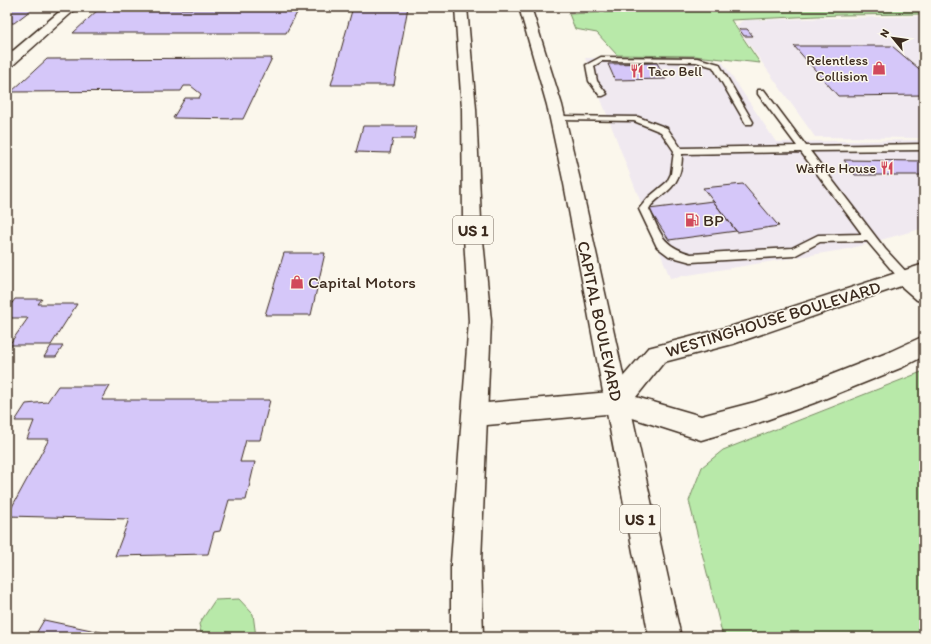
<svg xmlns="http://www.w3.org/2000/svg" width="931" height="644" font-family="Itim,sans-serif">
<style>
.built{fill:#f0e9f0}
.green{fill:#b8e9a9;stroke:#7a8a64}
.building{fill:#d5c7f9;stroke:#3b2a1e}
.lines{fill:none;stroke-linecap:round;stroke-linejoin:round}
.lane-casing{stroke:#3b2a1e;stroke-width:3}
.street-casing{stroke:#3b2a1e;stroke-width:3}
.secondary-casing{stroke:#3b2a1e;stroke-width:3}
.highway-casing{stroke:#3b2a1e;stroke-width:3}
.lane{fill:#fbf7ec;fill-rule:evenodd}
.street{fill:#fbf7ec;fill-rule:evenodd}
.secondary{fill:#fbf7ec;fill-rule:evenodd}
.highway{fill:#fbf7ec;fill-rule:evenodd}
.labels{text-anchor:middle;dominant-baseline:central;stroke-width:3;stroke-linejoin:round;paint-order:stroke}
.far-poi-label{font-size:14px;fill:#3b2a1e;stroke:#fbf7ec;text-anchor:end}
.shield{fill:#fbf7ec;stroke:#75685c;stroke-width:1}
.shield-label{font-size:16px;font-weight:bold;fill:#3b2a1e}
.poi-label{font-size:17px;fill:#3b2a1e;stroke:#fbf7ec;text-anchor:start}
.street-label{font-size:17px;fill:#3b2a1e;stroke:#fbf7ec}
</style>
<rect width="100%" height="100%" fill="#fbf7ec"/>
<filter id="ink" filterUnits="userSpaceOnUse"><feTurbulence type="fractalNoise" baseFrequency=".025" numOctaves="2"/><feDisplacementMap in="SourceGraphic" scale="8" xChannelSelector="R" yChannelSelector="G"/><feConvolveMatrix kernelMatrix="1 2 1 2 8 2 1 2 1" color-interpolation-filters="sRGB"/></filter>
<g filter="url(#ink)">
<path class="built" d="M924 16V138L815 137 736 26 742 21 746 20Z
M585 58H690L723 63 776 142 924 140V228L848 249 670 278Z"/>
<path class="green" d="M717 7H924V14L839 15 731 20 760 63 695 56 617 55 597 33 575 29 569 14Z
M924 371V637H723L689 501 702 467 723 450Z
M239 599 253 614 256 637H202L199 624 215 600Z"/>
<path class="building" d="M7 7H35L14 23H7Z
M101 7H161L159 9H299L286 33H73Z
M353 7H408L394 85H331Z
M739 29H747L753 36H744Z
M794 46H892L924 73V95L838 96Z
M272 58 243 119 173 118 185 98H199L201 94 191 86H184L181 91 11 92 47 59Z
M657 63 666 79 615 80 608 64Z
M363 126H416L414 139H393L390 153 356 152Z
M844 160 924 161V175H855Z
M743 184 776 223 779 226 737 232 703 188Z
M713 201 736 231 669 240 649 209Z
M284 253H325L311 315H265Z
M15 299H42L38 304H77L51 345H9L28 318H7V310Z
M51 346H63L56 357H44Z
M58 386H110L102 400H270L260 440H246L240 462H255L246 500H229L220 531 214 532 208 554 115 556 129 519 7 516 49 439H27L34 421H15L26 404 47 402Z
M44 620 124 637H34Z"/>
<g class="lines">
<g class="lane-casing">
<path id="lane" d="M601 57 697 58 719 64 753 122 752 124H746L713 67 696 62 602 61 594 66 597 81 607 94 603 96H600L589 81 586 65Z
M758 90H764L806 146 924 144V150L810 151 885 249 909 275 911 278 909 281H901L867 241 820 242 794 256 691 262 669 256 657 247 639 209 648 198 667 182 671 174 674 151 661 132 634 121 558 120 554 118 558 116 638 117 667 128 681 148 797 146 758 94ZM801 152 862 234 818 235 792 248 691 254C662 246 661 234 649 209 652 203 658 199 663 195 678 184 682 172 682 154Z"/>
</g>
<g class="street-casing">
<path id="street" d="M65 7H78L12 66 7 67V56Z"/>
</g>
<g class="secondary-casing">
<path id="secondary" d="M924 264V279L921 280 924 282V302L917 300 901 286 733 344 664 362 636 397 701 416 755 402 800 387 887 353 924 336V356L903 367 814 403 755 424 701 440 617 413 476 426 467 423 463 415 467 407 476 404 610 392 648 348 733 326Z"/>
</g>
<g class="highway-casing">
<path id="highway" d="M455 7H467L476 109 481 220 491 321 481 562 483 637H451V562L469 321 463 220 462 109Z
M519 7H531L562 105 581 184 681 637H649L564 184 547 105Z"/>
</g>
<use href="#lane" class="lane"/>
<use href="#street" class="street"/>
<use href="#secondary" class="secondary"/>
<use href="#highway" class="highway"/>
</g>
</g>
<defs>
<g id="shop-bare" transform="scale(1.08)"><path d="M-5-2.5h2.3a2.7 3.5 0 0 1 5.4 0H5L5.5 6h-11ZM-1.5-2.5h3a1.5 2.3 0 0 0-3 0Z" fill="#d1495b" stroke="#fbf7ec" stroke-width="2.5" paint-order="stroke"/></g>
<g id="restaurant-bare" transform="scale(1.08)"><path d="M-5-6h1v4h1v-4h1v4h1v-4h1v5L-1.5 .5V6h-2V.5L-5-1ZM5-6V6H3V1.5H1.5Q1.5-4 5-6Z" fill="#d1495b" stroke="#fbf7ec" stroke-width="2.5" paint-order="stroke"/></g>
<g id="fuel-bare" transform="scale(1.08)"><path d="M-5.5-6h7V0h2V4h1.3V-2.5L3-4.5l.8-.8L6-3V5H2.5V1h-1V6h-7ZM-4.2-4.7v3.2H.2V-4.7Z" fill="#d1495b" stroke="#fbf7ec" stroke-width="2.5" paint-order="stroke"/></g>
</defs>
<g fill-rule="evenodd">
<use href="#shop-bare" x="879" y="68"/>
<use href="#restaurant-bare" x="637" y="71"/>
<use href="#restaurant-bare" x="887" y="168"/>
<use href="#fuel-bare" x="692" y="220"/>
<use href="#shop-bare" x="297" y="282"/>
</g>
<g class="labels">
<g class="far-poi-label">
<text x="868" y="60">Relentless<tspan x="868" dy="16">Collision</tspan></text>
<text x="648" y="71" text-anchor="start">Taco Bell</text>
<text x="876" y="168">Waffle House</text>
</g>
<g class="shield">
<rect x="453" y="216" width="40" height="28" rx="3"/>
<rect x="620" y="505" width="40" height="28" rx="3"/>
</g>
<g class="shield-label">
<text x="473" y="230">US 1</text>
<text x="640" y="519">US 1</text>
</g>
<g class="poi-label">
<text x="703" y="220">BP</text>
<text x="308" y="282">Capital Motors</text>
</g>
<g class="street-label">
<text transform="translate(773 319) rotate(-17)">WESTINGHOUSE BOULEVARD</text>
<text transform="translate(600 321) rotate(78)">CAPITAL BOULEVARD</text>
</g>
</g>
<rect width="931" height="644" fill="none" stroke="#fbf7ec" stroke-width="24"/>
<rect x="12" y="12" width="907" height="620" fill="none" stroke="#3b2a1e" stroke-width="1.5" filter="url(#ink)"/>
<g transform="translate(893 38) rotate(299)" stroke="#fbf7ec" stroke-width="3" paint-order="stroke">
<path d="M0-3L7 15L0 10L-7 15Z" fill="#3b2a1e"/>
<text y="-6" font-size="11" font-weight="bold" text-anchor="middle" fill="#3b2a1e">N</text>
</g>
</svg>
